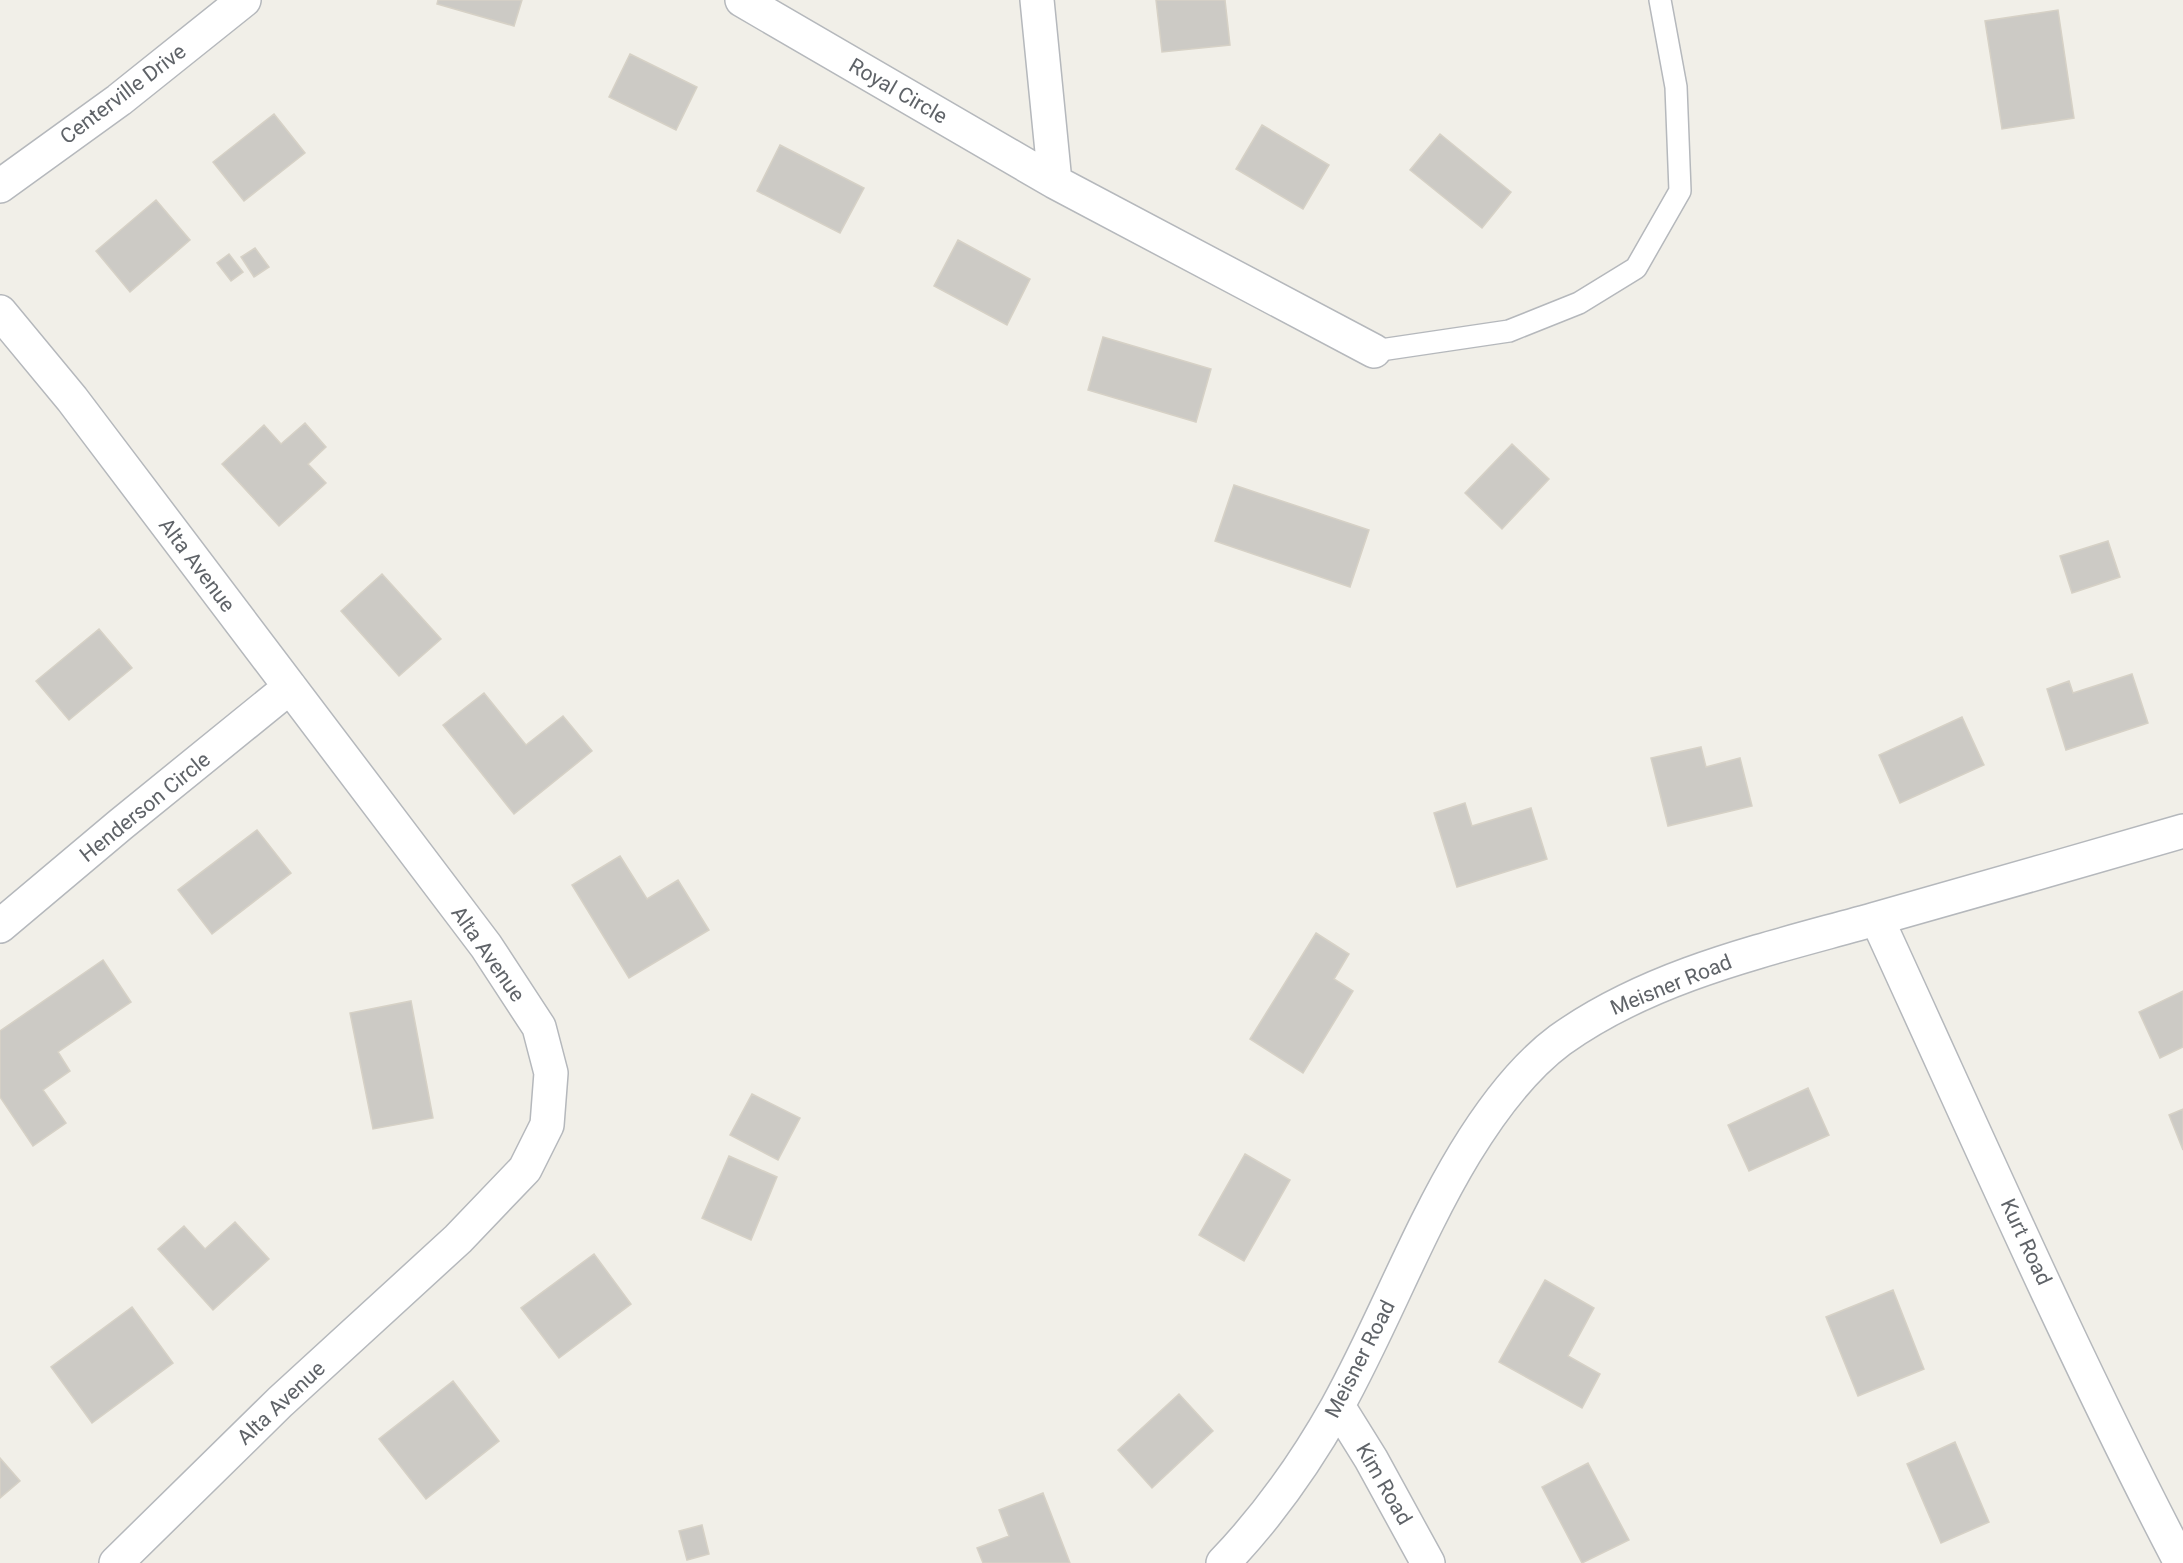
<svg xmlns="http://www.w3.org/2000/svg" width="2183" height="1563" font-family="Roboto,sans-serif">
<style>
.building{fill:#cccac5;stroke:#d6d1c6;stroke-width:1.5}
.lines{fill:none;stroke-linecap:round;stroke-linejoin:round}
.service-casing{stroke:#b5b8bc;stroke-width:24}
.minor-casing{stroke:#b5b8bc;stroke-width:36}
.service{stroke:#fff;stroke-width:21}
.minor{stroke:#fff;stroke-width:33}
.labels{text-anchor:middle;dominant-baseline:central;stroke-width:4.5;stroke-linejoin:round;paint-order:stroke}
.street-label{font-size:21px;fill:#5f6368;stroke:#fff}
</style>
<rect width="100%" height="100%" fill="#f1efe8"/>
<path class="building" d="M438 0H522L514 26 437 4Z
M1156 0H1225L1230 45 1162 52Z
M2058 10 2074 118 2002 129 1985 21Z
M630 54 697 87 676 130 609 97Z
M274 114 305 153 244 201 213 162Z
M1262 125 1329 165 1303 209 1236 169Z
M1440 134 1511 192 1482 228 1410 170Z
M780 145 864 188 840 233 757 191Z
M156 200 190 240 130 292 96 251Z
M958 240 1030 279 1007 325 934 286Z
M255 248 269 267 254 277 241 257Z
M229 254 243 272 231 281 217 263Z
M1103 337 1211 369 1196 422 1088 390Z
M305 423 326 447 308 464 326 483 279 526 222 464 264 425 281 444Z
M1512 444 1549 479 1502 529 1465 493Z
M1234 485 1369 530 1350 587 1215 541Z
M2108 541 2120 577 2072 593 2060 556Z
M382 574 441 639 399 676 341 611Z
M99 629 132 668 69 720 36 681Z
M2132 674 2148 723 2066 750 2047 689 2069 681 2073 693Z
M484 693 526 745 563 716 592 751 514 814 443 725Z
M1962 717 1984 765 1900 803 1879 755Z
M1701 747 1706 767 1740 758 1752 806 1668 826 1651 758Z
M1465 803 1472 826 1531 808 1547 859 1457 887 1434 813Z
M257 830 291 873 212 934 178 890Z
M620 856 647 899 678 880 709 930 629 978 572 885Z
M1316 933 1349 954 1334 979 1353 991 1303 1073 1250 1039Z
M103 960 131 1002 58 1052 70 1071 43 1090 66 1123 33 1146 0 1097V1031Z
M2183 991V1047L2160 1058 2139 1012Z
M411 1001 433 1118 373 1129 350 1013Z
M1808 1088 1829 1135 1749 1171 1728 1125Z
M752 1094 800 1118 778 1160 730 1135Z
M2183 1109V1150L2169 1115Z
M1245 1154 1290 1180 1244 1261 1199 1235Z
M729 1156 777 1177 751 1240 702 1218Z
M235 1222 269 1259 213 1310 158 1249 184 1226 205 1249Z
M594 1254 631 1304 559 1358 521 1308Z
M1545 1280 1594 1308 1568 1356 1600 1374 1582 1408 1499 1362Z
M1893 1290 1924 1369 1858 1396 1826 1317Z
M132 1307 173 1363 92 1423 51 1367Z
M453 1381 499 1441 426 1499 379 1439Z
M1179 1394 1213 1431 1152 1488 1118 1450Z
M1955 1442 1989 1522 1941 1543 1907 1464Z
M0 1458 20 1481 0 1498Z
M1588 1463 1629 1540 1582 1563 1542 1487Z
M1043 1493 1070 1563H983L977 1548 1009 1536 999 1510Z
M702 1525 709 1554 687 1560 679 1531Z"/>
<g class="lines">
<g class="service-casing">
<path id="service" d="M1374 351 1509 331 1579 303 1636 268 1680 191 1676 87 1660 0"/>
</g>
<g class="minor-casing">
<path id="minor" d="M742 0 1055 182 1374 351
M1037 0 1055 182
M0 186 119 100 244 0
M0 312 72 399 486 946 539 1027 551 1073 547 1125 525 1169 458 1239 280 1402 116 1563
M1877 919C1976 1134 2071 1353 2181 1563
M0 926 120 825 290 687
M1338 1406 1371 1459 1428 1563
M1223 1563C1268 1516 1305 1464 1337 1407 1383 1324 1416 1234 1465 1153 1490 1112 1521 1069 1560 1040 1654 973 1770 949 1879 918 1980 890 2082 860 2183 831"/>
</g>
<use href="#service" class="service"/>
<use href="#minor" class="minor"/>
</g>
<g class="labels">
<g class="street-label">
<text transform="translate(898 91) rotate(30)">Royal Circle</text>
<text transform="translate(123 94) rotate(-37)">Centerville Drive</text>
<text transform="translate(197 565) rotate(53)">Alta Avenue</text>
<text transform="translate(145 807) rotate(-39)">Henderson Circle</text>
<text transform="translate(488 954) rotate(55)">Alta Avenue</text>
<text transform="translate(1671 985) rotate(-22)">Meisner Road</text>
<text transform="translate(2026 1242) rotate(65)">Kurt Road</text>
<text transform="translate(1360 1359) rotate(-63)">Meisner Road</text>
<text transform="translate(281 1403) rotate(-43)">Alta Avenue</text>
<text transform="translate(1384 1484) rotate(60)">Kim Road</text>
</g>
</g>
</svg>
